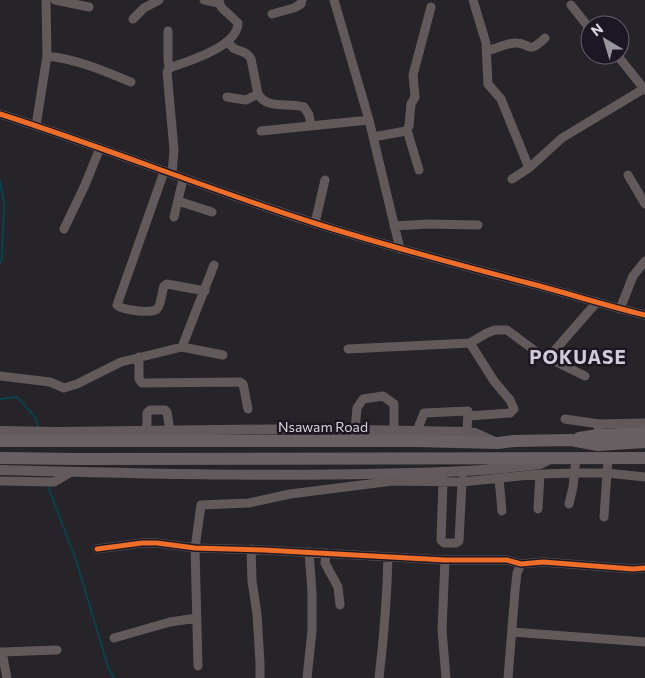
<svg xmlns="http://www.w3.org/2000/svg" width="645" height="678" font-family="Commissioner,sans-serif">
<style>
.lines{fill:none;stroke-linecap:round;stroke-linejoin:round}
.stream{stroke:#08434b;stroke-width:2}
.minor{stroke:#62595b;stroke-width:9}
.major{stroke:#625a5d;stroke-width:10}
.highway{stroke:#696064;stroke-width:12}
.cycleway-casing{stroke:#1c1722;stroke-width:8}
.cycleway{stroke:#ee6e29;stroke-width:5}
.labels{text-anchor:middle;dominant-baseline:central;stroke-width:5;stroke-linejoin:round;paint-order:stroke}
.street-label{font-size:14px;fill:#d7d4dc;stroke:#1c1722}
.district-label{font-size:19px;font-weight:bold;letter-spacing:1px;fill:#d1cad9;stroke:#1c1722}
</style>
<rect width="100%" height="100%" fill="#262329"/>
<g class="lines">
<path class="stream" d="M0 180 4 204 2 259 0 263
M0 399 17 397 36 418 38 427
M48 484 49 489 76 560 108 667 114 678"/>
<path class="minor" d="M55 0 89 7
M204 0 219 3
M334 0 369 120 400 249
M473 0 486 43 488 84 501 99 503 104 529 168
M571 5 590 29
M272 14 294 8 301 4 302 0
M133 19 144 8 159 0
M168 31V59L169 69
M227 42C227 42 233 47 233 48 240 52 247 51 251 59L258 94C267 110 288 102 304 107L309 115 311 126
M487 51C495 49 505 44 514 43 532 42 526 56 545 38
M617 55 645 90
M47 56C77 59 104 71 131 82
M227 97 246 100 258 94
M0 114C106 148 208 189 314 223 386 246 459 265 532 284 570 294 607 306 645 315
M36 126 47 56 46 0
M407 130 419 170
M261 131 369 120
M373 137 406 131 409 126 411 104 415 97 413 75 431 7
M164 172 117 305C122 310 150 314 157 309 161 306 162 291 164 286L167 284 205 291
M172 174 174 150 167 72 169 69 172 67C190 61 238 46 238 23L222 8 220 5 219 0
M628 175 645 204
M512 179 529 168 562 138 645 88
M178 201 212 212
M174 217 183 179
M315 223 325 180
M394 226 428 224 478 225
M64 229 85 185 100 148
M620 309 633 276 645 261
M182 347 214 265
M348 349 470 343 487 333 495 330H507L538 353 585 376
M139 357V379L142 383 240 382 243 384 248 409
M548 358 597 302
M0 376 50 382 64 388 77 384 121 362 182 347 223 355
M468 416 510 413 514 409 510 400 494 381 470 343
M565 419 599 424
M355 430 357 408 363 399 383 396 394 404V431
M145 431 147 424V413L150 410H165L167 412 170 431
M417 431 424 413 468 411 467 432
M598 435 599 424 645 423
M442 476 443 482 441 540 444 543H456L459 541 462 482 463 479
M499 479 502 511
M0 481 54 482 71 472
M569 504 573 487 576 458
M538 509 540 474
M604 517 608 458
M97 549 142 543H157L195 548 264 550 445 560H507L521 564 543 562 633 569 645 568
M251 549 252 581 257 614 260 663V678
M326 553 325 563 338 587 340 605
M445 560 442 630 446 678
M512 632 645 642
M114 638 170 622 197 618
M0 652H2L7 678
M2 652 57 650
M198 666 195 548 201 505 249 503 290 494 393 481 462 482 540 474 574 473H607L645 477
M307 678 312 631V592L309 552
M379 678C384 636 387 599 388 557
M508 678 515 591 517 573 521 564"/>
<path class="major" d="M0 431 57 432 306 429 467 432 475 433 495 442
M0 470C155 474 310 478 465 471 490 470 515 467 540 464L550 459"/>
<path class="highway" d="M579 438 598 435 645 433
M0 441H415L498 443 514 441 571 440 598 445 645 442
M0 458 78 459 645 458"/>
<g class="cycleway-casing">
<path id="cycleway" d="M0 114C106 148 208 189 314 223 386 246 459 265 532 284 570 294 607 306 645 315
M97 549 142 543H157L195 548 264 550 445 560H507L521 564 543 562 633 569 645 568"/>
</g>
<use href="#cycleway" class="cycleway"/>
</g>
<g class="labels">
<g class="street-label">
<text x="323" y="426">Nsawam Road</text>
</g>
<g class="district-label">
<text x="578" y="356">POKUASE</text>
</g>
</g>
<g transform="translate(605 40) rotate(322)"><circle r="24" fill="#1c1722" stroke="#67636c"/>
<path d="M0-4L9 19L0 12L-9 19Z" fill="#99969d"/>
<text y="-8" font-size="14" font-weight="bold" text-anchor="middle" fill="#d7d4dc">N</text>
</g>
</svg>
